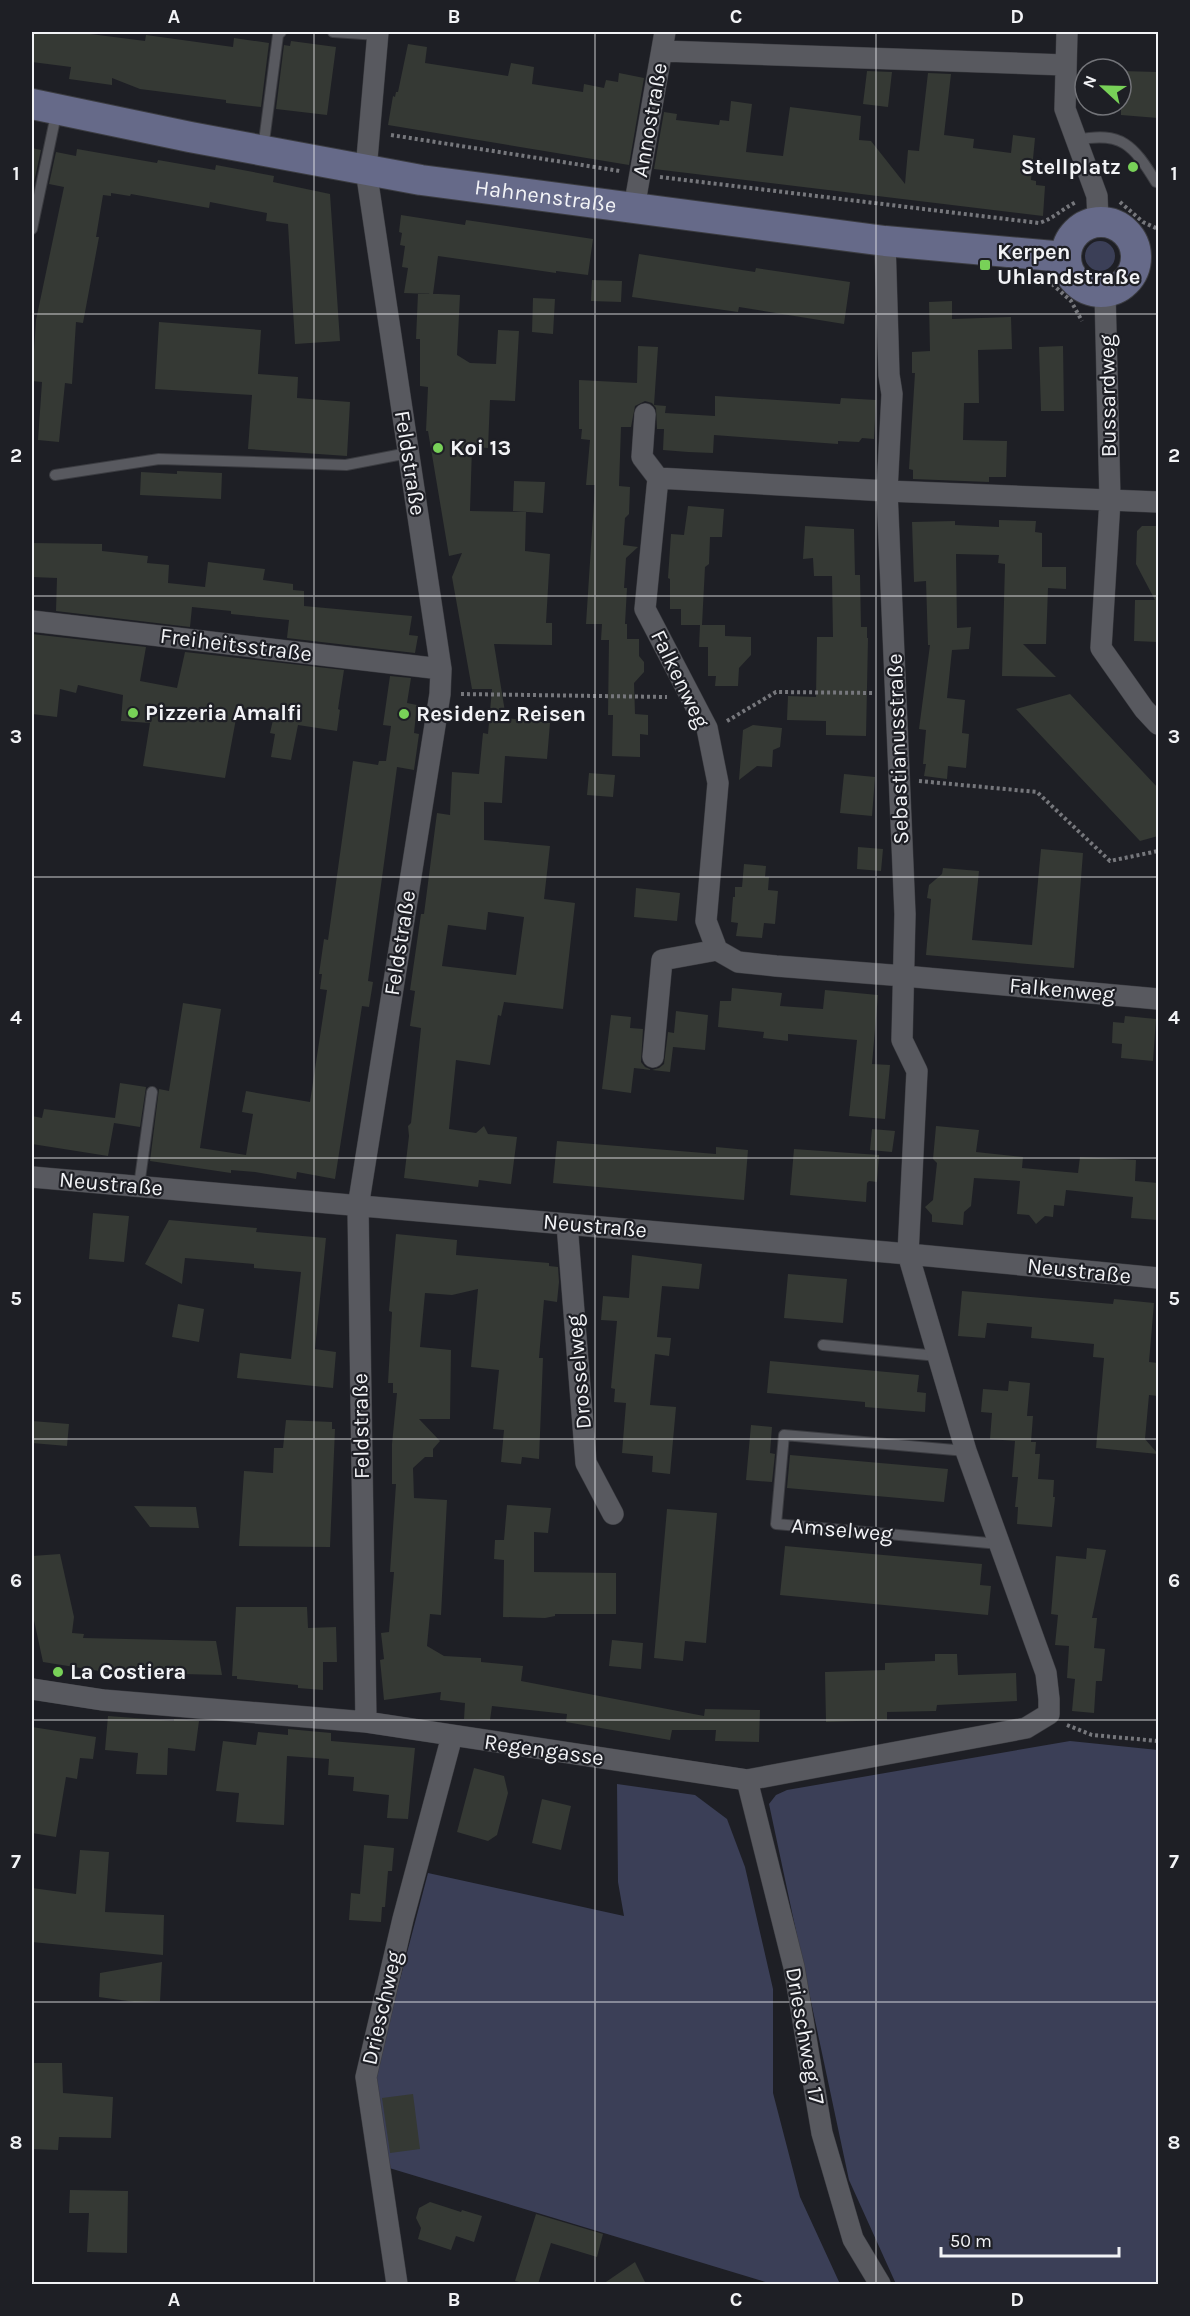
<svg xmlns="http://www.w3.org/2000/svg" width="1190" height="2316" font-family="Karla,sans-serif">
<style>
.green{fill:#3b3f57}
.building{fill:#353934;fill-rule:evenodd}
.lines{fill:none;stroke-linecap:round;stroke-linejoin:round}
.service-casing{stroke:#3b3c41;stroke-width:12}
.minor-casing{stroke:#3b3c41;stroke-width:22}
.secondary-casing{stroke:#3b3c41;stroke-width:32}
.path{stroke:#76777c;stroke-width:4;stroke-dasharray:3 3;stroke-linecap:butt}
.service{stroke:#58595f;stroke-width:10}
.minor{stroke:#58595f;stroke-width:21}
.secondary{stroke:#666a89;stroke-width:30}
.grid{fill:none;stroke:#f2f3f6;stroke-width:1.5;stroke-opacity:0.55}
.poi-dot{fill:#78d158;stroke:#1e1f25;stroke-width:2}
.labels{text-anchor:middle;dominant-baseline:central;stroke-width:4.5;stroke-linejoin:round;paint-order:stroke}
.street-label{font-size:22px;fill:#f2f3f6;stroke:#1e1f25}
.poi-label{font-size:22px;font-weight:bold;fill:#f2f3f6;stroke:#1e1f25;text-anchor:start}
.neatline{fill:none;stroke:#f2f3f6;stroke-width:2}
.grid-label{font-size:20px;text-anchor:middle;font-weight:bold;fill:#f2f3f6}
</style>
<rect width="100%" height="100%" fill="#1e1f25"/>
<path class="green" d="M1085 256a15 15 0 1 1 30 0a15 15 0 1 1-30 0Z
M1070 1741 1158 1750V2284H896L849 2180 769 1804 776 1795 787 1790Z
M617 1784 695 1795 727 1819 745 1867 773 1989V2093L800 2197 840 2284H772L386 2167 373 2082 428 1873 624 1916 618 1882Z"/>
<path class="building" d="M32 32H75L145 41 146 35 233 47 234 38 269 43 261 107 226 103V100L140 89 112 78V85L69 79 71 67 32 62Z
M291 41 336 47 327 115 276 109 284 45 290 46Z
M408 44 427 47 425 63 508 76 511 63 534 67 532 84 583 92 584 84 604 88 606 80 618 82 619 73 644 78 629 165 388 125 393 96 395 97 396 92H398Z
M867 71 892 72 888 107 863 104Z
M1121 71 1158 72V118L1121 115Z
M928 73 951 74 944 135 974 139 973 148 1011 153 1013 135 1035 138 1031 180 1036 181V185L1045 186 1043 216 654 169 664 112 677 114 676 120 719 125 720 120 729 121 731 101 752 104 746 152 783 156 790 107 861 116 859 140 871 141 905 184 908 150 919 151Z
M32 148 41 150 34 182 32 181Z
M77 149 157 163 158 160 215 170 216 165 274 176 273 182 330 194 340 341 295 344 288 224 266 221 267 213 210 202 209 208 131 194 130 196 111 193V196L103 195 96 237H99L83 323 76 322 72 384 65 383 59 442 38 440 42 382 32 381 36 320 64 187 49 184 56 152 76 156Z
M401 215 465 225 466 220 593 239 588 275 556 271V273L438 256 433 294 404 293 408 268 402 267 405 246 400 245 402 233 399 232Z
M639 254 755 272 756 268 850 282 844 324 739 307 738 312 632 297Z
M592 280 622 281 621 302 591 301Z
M418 293 460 295 457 355 470 363 496 364 498 330 519 331 515 401 490 400 488 448 472 447 470 511 526 512 525 551 550 554 546 623H552V645L494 644 506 718 550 723 547 759 505 756 502 803 484 802V840L550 846 544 899 575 903 563 1009 504 1002 501 1016 498 1015 490 1065 456 1060 449 1129 476 1133 484 1126 488 1134 517 1137 511 1184 479 1180 478 1187 404 1178 409 1136 408 1126 411 1123 421 1028 410 1026 415 991 410 990 421 914H424L437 813 450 815 452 772 479 774 483 733 488 734 492 689H472L452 577 462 553 449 556 428 431H426L428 387 420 386V339H416ZM488 912 524 917 516 975 442 966 448 925 486 930Z
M533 298 555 299 553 334 532 332Z
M952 301V319L1011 317 1012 349 978 350 979 403H964L963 440 1007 441 1006 477H989V482L913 479V470L909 469 915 373H912V352L930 351 929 302Z
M159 322 261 330 258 374 298 377 297 398 350 402 347 456 248 449 252 395 155 389Z
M638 346 658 347 654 405 666 406 665 413 715 416V396L840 404 841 398 876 400 875 420 874 439 862 438 859 442 838 441V444L714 435 713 453 688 452 663 450 664 429H657L656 408 652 403 645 401 635 406 631 427H621L619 486 630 487 629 514 625 518 623 545 638 547 626 558 624 588H627L625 624H627V639H639V656L644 662V672L634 683 635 714 648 715V735L640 734V757L612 756 613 715H608L609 640H601L602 624H586L595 485H586L590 440 581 439 582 429H579V380L637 383Z
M1063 346 1064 411H1041L1039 347Z
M177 471 222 473 221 499 140 495 141 472 177 474Z
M514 481 545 482 543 513 513 511Z
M688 506 724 509 722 537H710L709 564 705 567 702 625H725V636L751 637V655L739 668 738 686H715L716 676H708V647H699L700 625H681V609H670V579L668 578 671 534 684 535Z
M999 520 1036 521 1035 532 1042 533V567H1066V589L1048 588 1046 644H1023L1056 677 1002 676 1005 564 998 563 999 555 956 554 957 628 971 627 969 649 952 650 947 698 965 700 962 733 969 734 966 768 948 766 947 779 924 776 926 764H923L926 730 919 729 930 645H928L926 581 914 582 912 522 955 521V525L999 527Z
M805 526 854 529 855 575H860L861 627H867V638H868L866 736 826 735V721L787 720 788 696 816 697 817 637H833L832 576H814L813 558 803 559Z
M1142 526H1158V642L1134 641 1135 600H1155L1136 564 1137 531Z
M32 543 102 544V551L148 556 147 563 169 565 168 583 205 587 208 562 265 569 263 580 293 584V590L304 591V606L412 616 409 635 418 636 415 653 287 638 289 620 231 614V611L192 607 190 627 56 611 57 578 32 577Z
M32 634 146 647 140 681 177 688 185 652 344 670 338 709 340 710 337 731 298 725 291 760 271 757 275 734 270 733 275 711 238 708 225 778 143 766 150 723 121 721 123 695 78 685 76 693 60 689 57 717 32 714Z
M390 676 411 678 407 703 417 705 414 733 419 734 414 770 397 767 368 981 373 982 369 1007 362 1006 335 1179 297 1172 296 1179 255 1172 231 1170V1173L150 1161 159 1089 169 1091 183 1003 221 1009 200 1148 246 1155 253 1114 242 1112 246 1091 310 1102 327 990 320 989 322 974H319L324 939 328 940 353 761 378 765 379 761H386L391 726 383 725Z
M1070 694 1158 788V836L1140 841 1016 709Z
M753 725 782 728 780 747 773 750 772 767 757 766 739 780 743 730Z
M589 773 615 775 613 797 587 795Z
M844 774 875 777 872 816 840 813Z
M858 847 883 849 881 871 857 869Z
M1041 849 1083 853 1074 968 926 955 931 899 927 898 929 885 942 874 943 868 979 871 972 940 1032 945Z
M744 864 766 866 765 877H769L768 890 778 891 775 924 764 923 762 938 736 936 738 923 731 922 733 897H735V887H742Z
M636 888 680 893 677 921 634 917Z
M732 988 782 993 780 1006 823 1009 825 990 878 995 872 1064 890 1065 885 1119 849 1116 857 1040 788 1034V1041L763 1038 764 1032 718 1027 720 1001H731Z
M676 1011 708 1015 705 1050 673 1047 670 1072 634 1068 631 1093 602 1089 611 1015 631 1017 630 1028 643 1029 641 1062 645 1067 652 1070 659 1068 664 1064 668 1032 674 1033Z
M1125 1016 1156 1019 1153 1061 1121 1058 1122 1044 1112 1043 1113 1022 1124 1023Z
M120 1083 146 1087 140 1127 114 1123 108 1156 32 1144V1116L42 1118 44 1109 115 1118Z
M936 1126 979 1130 976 1152 1023 1157 1022 1168 1078 1173 1080 1157 1136 1160 1135 1181 1158 1183V1220L1131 1218 1133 1197 1066 1190 1064 1206 1054 1205 1053 1217 1045 1216 1036 1224 1029 1215 1017 1214 1020 1181 974 1178 971 1206 964 1212 963 1225 932 1222V1215L925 1207 933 1200 937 1163 933 1159Z
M872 1129 895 1131 892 1152 870 1150Z
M557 1141 716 1154V1147L748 1150 744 1200 553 1183Z
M794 1149 879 1155 877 1182 869 1181 867 1183 866 1202 790 1195Z
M93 1213 129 1216 124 1262 89 1259Z
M169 1220 257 1228 256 1232 326 1238 315 1349 336 1352 333 1388 237 1378 240 1353 291 1359 301 1272 254 1268V1264L185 1258 182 1284 145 1264Z
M396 1234 457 1240 456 1255 549 1263V1266L558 1267 559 1282 557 1302 544 1300 539 1358H543L539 1459 522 1457 521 1464 501 1462 504 1430 493 1429 499 1370 471 1367 478 1289 452 1295 425 1293 420 1347 451 1350 450 1419H419L440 1441 433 1449V1457H425L413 1468 414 1498 447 1500 441 1615 430 1614 427 1646 444 1656 481 1658V1662L523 1666 521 1681 704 1716 705 1709 760 1710 759 1742 715 1741 716 1730H672L670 1740 566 1722 567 1714 492 1706 490 1720 464 1719 465 1703 440 1700 441 1692 384 1700 380 1660 384 1659 381 1633 389 1632 394 1572H390L396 1484H392V1444L397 1393H393V1383H388L392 1312 389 1311Z
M632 1255 702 1264 699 1289 662 1286 657 1337 671 1338 669 1356 655 1354 650 1405 676 1407 670 1474 652 1472 653 1456 622 1453 626 1403 614 1402 615 1389 611 1388 617 1321 601 1320 603 1296 629 1298Z
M788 1274 847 1279 843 1323 784 1318Z
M962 1291 1113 1304 1114 1299 1154 1303 1149 1362 1158 1363V1396L1149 1395 1145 1439 1158 1454 1096 1448 1104 1358 1093 1357 1094 1344 1031 1338 1032 1327 987 1323 985 1338 958 1336Z
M178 1304 204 1309 199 1342 172 1337Z
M770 1361 919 1375 917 1392 926 1393 925 1412 865 1407V1402L767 1393Z
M1009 1381 1030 1383 1027 1416H1033L1031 1442H1036L1035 1454H1040L1038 1479 1054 1480 1053 1497H1055L1052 1527 1017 1524 1018 1507H1015L1018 1477H1012L1015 1441 990 1439 992 1413 981 1412 983 1389 1008 1391Z
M286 1420 332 1422V1429H335L330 1547 239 1546 244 1471 273 1473 274 1448H283Z
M32 1421 69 1424 67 1446 32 1443Z
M751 1425 772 1427 770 1453 775 1454 772 1482 746 1480Z
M790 1455 948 1469 944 1502 787 1488Z
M507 1505 551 1508 548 1533 534 1532V1572L616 1573V1614H555V1616L545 1618 503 1617 504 1560 494 1559 495 1540H504Z
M134 1506 196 1507 199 1528 150 1527Z
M667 1509 717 1513 706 1643 685 1641 683 1661 654 1658Z
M785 1546 982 1564 980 1585 991 1586 988 1615 780 1595Z
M1087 1548 1106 1550 1092 1618H1097L1094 1648 1105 1649 1102 1681H1096L1094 1713 1072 1711 1075 1679 1067 1678 1069 1646 1055 1645 1058 1615 1051 1614 1056 1556 1086 1559Z
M60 1554 74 1617 72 1633 84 1634 83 1638 216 1641 222 1675 106 1672 43 1662 32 1611V1556Z
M236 1607H307L308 1628 336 1627 337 1662H323V1690L298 1688V1685L237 1679V1676H232Z
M612 1640 643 1643 641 1669 609 1666Z
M935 1654H957L958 1675 1016 1673 1017 1701 937 1705 936 1711 887 1712V1720L826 1722 825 1672 885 1670V1663L935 1661Z
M108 1716 174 1721V1719L199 1721 195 1751 168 1748 167 1775 136 1774 138 1753 105 1750Z
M32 1727 96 1737 93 1759 80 1758 77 1779 66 1777 56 1837 32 1833Z
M288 1729 331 1733V1741L415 1748 408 1819 387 1818 389 1795 353 1791 354 1777 328 1775 329 1759 287 1756 284 1825 236 1822 239 1793 216 1791 223 1741 256 1745 258 1732 288 1735Z
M474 1768 504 1776 508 1793 497 1835 488 1841 457 1832Z
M542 1799 571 1806 561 1850 532 1843Z
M364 1845 394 1848 392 1871H388L385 1907H382L381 1922 349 1920 351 1893 360 1894Z
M80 1850 109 1852 105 1912 164 1915 163 1955 32 1942V1888L76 1894Z
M162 1962 160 2001 135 2002 99 1997 100 1973Z
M32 2063H62L63 2093 113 2097 111 2138 59 2137 58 2150 32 2149Z
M413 2094 420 2149 390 2153 382 2098Z
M70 2190 128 2191 127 2253 87 2252 89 2213H69Z
M430 2202 461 2212 462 2210 482 2216 474 2242 456 2236 451 2250 418 2239 421 2228 416 2218 419 2208Z
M536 2214 603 2234 597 2257 551 2243 538 2284H528L515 2281Z
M635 2262 646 2284H603Z"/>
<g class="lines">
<g class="service-casing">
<path id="service" d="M333 32 378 35
M1077 140C1122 131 1133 145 1156 182
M263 149 278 35 281 32
M32 229 57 110
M55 475 159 459 346 465 408 453
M139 1186 152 1092
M823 1345 938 1356
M966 1451 784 1435 776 1524 1000 1544"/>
</g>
<g class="minor-casing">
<path id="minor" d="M1067 32 1065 109 1097 196 1098 221
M662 51 1065 65
M634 208 665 32
M1105 292 1110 500 1101 648 1144 709 1158 724
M645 414 642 457 658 478
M32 621 441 669
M717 950 706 921 718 783 707 728 645 609 658 478 887 491 1158 502
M653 1057 662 960 717 950 738 962 776 966 904 976 1158 999
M32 1177 908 1254 1158 1278
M567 1224 586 1463 613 1514
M32 1689 103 1700 366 1722 747 1780 1026 1728 1049 1714V1699L1046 1673 966 1451 908 1254 917 1071 902 1040 905 914 887 491 892 394 889 375 885 241
M366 1722 358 1207 440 694 441 669 366 170 378 32
M747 1780 794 1967 822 2133 853 2239 880 2284
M397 2284 366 2077 403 1919 452 1736"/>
</g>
<g class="secondary-casing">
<g id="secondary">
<path id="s1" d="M32 104 190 137 421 180 885 241 1065 257"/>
<circle cx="1101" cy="257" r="35"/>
</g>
</g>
<path class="path" d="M391 135 620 171
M660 177 1039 223C1053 219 1062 209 1076 202
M1120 202 1143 222 1158 229
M1052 284 1071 301 1082 321
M461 694 667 697
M727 721 776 692 874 693
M919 781 1037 792 1110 861 1158 851
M1067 1725 1092 1735 1158 1741"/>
<use href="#service" class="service"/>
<use href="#minor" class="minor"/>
<use href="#secondary" class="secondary"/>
</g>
<path class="grid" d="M314 32V2284M595 32V2284M876 32V2284M32 314H1158M32 596H1158M32 877H1158M32 1158H1158M32 1439H1158M32 1720H1158M32 2002H1158"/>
<g class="poi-dot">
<circle cx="1133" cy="167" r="6"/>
<rect x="979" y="259" width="12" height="12" rx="3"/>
<circle cx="438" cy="448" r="6"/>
<circle cx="133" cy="713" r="6"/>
<circle cx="404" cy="714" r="6"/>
<circle cx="58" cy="1672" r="6"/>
</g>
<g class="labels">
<g class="street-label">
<text transform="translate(650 120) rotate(-80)">Annostraße</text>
<text stroke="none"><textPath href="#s1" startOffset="522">Hahnenstraße</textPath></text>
<text transform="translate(1108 396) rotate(-91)">Bussardweg</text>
<text transform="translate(410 463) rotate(81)">Feldstraße</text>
<text transform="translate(236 645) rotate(7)">Freiheitsstraße</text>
<text transform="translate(680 679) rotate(64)">Falkenweg</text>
<text transform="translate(898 749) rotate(-92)">Sebastianusstraße</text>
<text transform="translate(400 943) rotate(-81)">Feldstraße</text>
<text transform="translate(1062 990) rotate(5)">Falkenweg</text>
<text transform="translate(111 1184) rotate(5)">Neustraße</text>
<text transform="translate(595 1226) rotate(5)">Neustraße</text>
<text transform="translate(1079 1271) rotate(6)">Neustraße</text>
<text transform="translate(579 1372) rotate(-95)">Drosselweg</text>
<text transform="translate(361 1426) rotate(-91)">Feldstraße</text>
<text transform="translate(842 1530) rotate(5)">Amselweg</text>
<text transform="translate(544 1750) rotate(8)">Regengasse</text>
<text transform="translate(382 2008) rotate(-77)">Drieschweg</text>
<text transform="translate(805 2036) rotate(80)">Drieschweg 17</text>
</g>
<g class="poi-label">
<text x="1121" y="167" text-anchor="end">Stellplatz</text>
<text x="997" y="252">Kerpen<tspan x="997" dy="25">Uhlandstraße</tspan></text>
<text x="450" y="448">Koi 13</text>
<text x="145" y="713">Pizzeria Amalfi</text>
<text x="416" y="714">Residenz Reisen</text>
<text x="70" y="1672">La Costiera</text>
</g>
</g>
<rect width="1190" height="2316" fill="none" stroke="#1e1f25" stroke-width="66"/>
<g transform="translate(1103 87) rotate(292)"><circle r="28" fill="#1e1f25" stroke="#737479" stroke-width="1.5"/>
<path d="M0-4.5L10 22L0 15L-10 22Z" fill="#78d158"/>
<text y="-9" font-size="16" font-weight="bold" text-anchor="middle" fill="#f2f3f6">N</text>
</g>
<path d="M941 2247v9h178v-9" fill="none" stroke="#f2f3f6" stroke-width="3"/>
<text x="950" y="2247" font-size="18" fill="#f2f3f6" stroke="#1e1f25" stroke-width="4.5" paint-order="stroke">50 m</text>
<rect x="33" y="33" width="1124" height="2250" class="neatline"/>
<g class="grid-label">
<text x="174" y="23">A</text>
<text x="454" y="23">B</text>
<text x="736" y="23">C</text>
<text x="1017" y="23">D</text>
<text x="16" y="180">1</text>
<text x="1174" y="180">1</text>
<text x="16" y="462">2</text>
<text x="1174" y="462">2</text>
<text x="16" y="743">3</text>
<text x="1174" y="743">3</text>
<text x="16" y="1024">4</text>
<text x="1174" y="1024">4</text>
<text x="16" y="1305">5</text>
<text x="1174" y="1305">5</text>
<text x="16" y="1587">6</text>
<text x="1174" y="1587">6</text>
<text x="16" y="1868">7</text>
<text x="1174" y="1868">7</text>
<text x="16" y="2149">8</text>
<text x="1174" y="2149">8</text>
<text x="174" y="2306">A</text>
<text x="454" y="2306">B</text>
<text x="736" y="2306">C</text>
<text x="1017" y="2306">D</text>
</g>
</svg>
